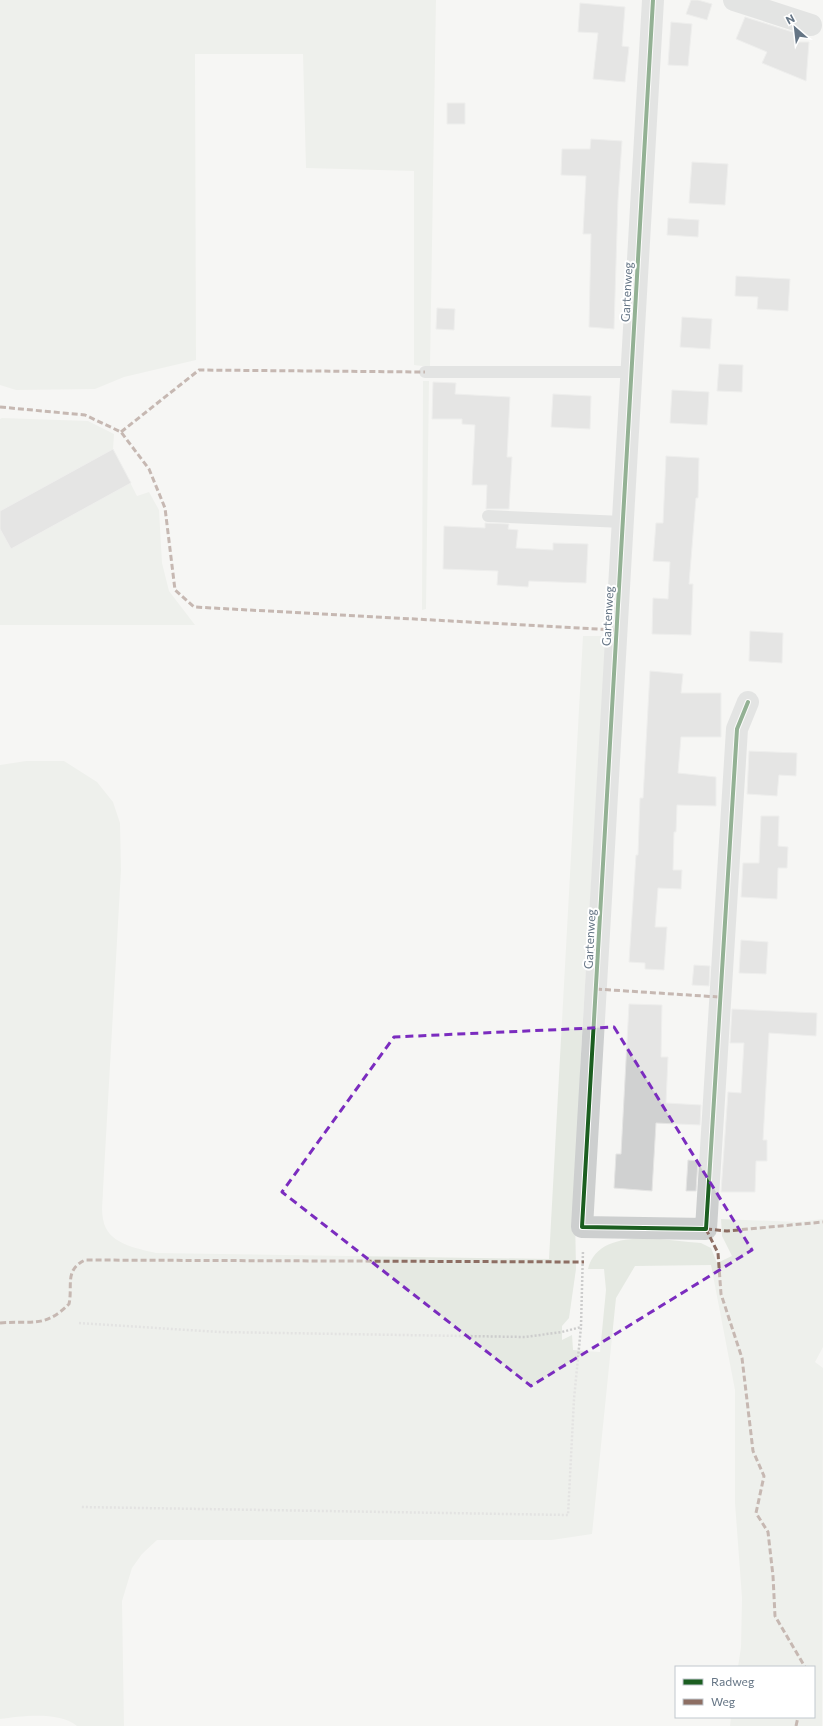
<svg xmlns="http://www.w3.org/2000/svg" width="823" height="1726" font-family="Commissioner,sans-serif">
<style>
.green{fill:#e5e9e2}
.building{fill:#d0d1d1;stroke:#e5e5e4}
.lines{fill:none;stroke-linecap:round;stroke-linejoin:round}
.path{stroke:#ccc;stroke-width:2.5;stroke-dasharray:2 2;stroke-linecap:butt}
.lane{stroke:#cdcfcf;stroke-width:12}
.street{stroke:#cdcfcf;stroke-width:22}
.quiet{stroke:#8d6e63;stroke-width:3;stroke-dasharray:6 3;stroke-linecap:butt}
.cycleway-casing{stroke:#fff;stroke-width:6}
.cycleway{stroke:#1b5e20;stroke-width:4}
.marked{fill:none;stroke:#7b2cbf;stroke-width:3;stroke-dasharray:8 5;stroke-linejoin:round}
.labels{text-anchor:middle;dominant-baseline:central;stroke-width:4;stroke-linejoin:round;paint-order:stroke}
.street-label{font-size:12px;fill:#657585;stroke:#fff}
</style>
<rect width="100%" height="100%" fill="#f6f6f4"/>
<path class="green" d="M0 0H436L430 367 414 365V171L306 168 303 54H195L196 360 124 377 95 389 16 390 0 385Z
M423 381H429L426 609 422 610Z
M2 418 88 421 114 434 113 449 137 496 149 492 159 510 162 563 169 591 195 625H0V419Z
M583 636H606L581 1053 575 1215 576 1269 569 1318 562 1326V1340L572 1335 573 1350 600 1352 606 1290 604 1269H588C599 1225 667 1241 701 1243L711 1248 717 1263 732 1256 722 1236 721 1219 798 1222 823 1219V1347L815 1362 823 1368 822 1726H730L731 1717H814V1667H738L741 1647 742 1598 735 1503V1390L711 1265 635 1266 616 1298 592 1534 552 1540H157L142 1554 132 1568 122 1601 124 1726H77C59 1711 22 1716 0 1719V765L26 761H64L97 782 113 802 120 823 121 870 103 1190C103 1199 101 1210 103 1219 107 1244 136 1248 156 1253L549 1259Z"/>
<path class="building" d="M691 0H698L712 4 707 20 686 14Z
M580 3 625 7 622 46 629 47 625 82 593 79 598 33 578 32Z
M745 17 799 34 796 42H809L806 81 762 63 767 52 736 39Z
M671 22 692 24 688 66 668 65Z
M447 103H465V124H447Z
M591 139 622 141 618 200 614 329 589 327 591 234H583L586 176 561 175 562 149H590Z
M692 162 728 164 725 205 689 203Z
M668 218 699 220 698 237 667 235Z
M736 276 790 279 788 311 757 309 758 297 735 296Z
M437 308 455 309 454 330 436 329Z
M682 317 712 319 710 349 680 347Z
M719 364 743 365 742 392 717 391Z
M433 382 456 383 455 394 510 397 507 457H512L509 509H486L487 485H472L475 425 462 424V419H432Z
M672 390 709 392 707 425 670 423Z
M553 394 591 396 590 429 551 427Z
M113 449 131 483 11 549 0 529V511Z
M666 456 699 458 698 498H696L689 584H693L691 635 652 634 653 598 668 599 670 562 653 561 656 523H663Z
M485 523 509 524 508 529 518 530 516 548 553 550V543L588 544 586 583 529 581 528 587 497 585 498 571 443 569 444 526 485 528Z
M750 631 783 633 782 663 749 661Z
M650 671 683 674 681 693H721V737H681L678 773 716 777V806L677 805 676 832H674L673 870H682L681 889 658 888 655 927H667L664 970 645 969V963L629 962 636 855H638L640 798H643Z
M749 751 797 753 796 776 779 775 777 796 747 794Z
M761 816H779L778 846 788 847 787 868H778L777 899 741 897 743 863H759Z
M741 940 768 942 766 974 739 973Z
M694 965 710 966 709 986 692 985Z
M629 1004 662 1005 661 1057H668L666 1103 701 1105 700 1125 656 1123 652 1191 614 1188 616 1154H621Z
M732 1009 817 1013 816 1036 769 1033 763 1140H767V1161H756L755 1192H721L728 1092 741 1093 744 1043H730Z
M688 1160 698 1161 696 1191H686Z"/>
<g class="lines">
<path class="path" d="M79 1323 219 1332 525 1337 562 1332 581 1327 574 1399 568 1515 81 1507
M581 1326 583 1250"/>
<path class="lane" d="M425 372H631
M488 516 623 522"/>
<path class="street" d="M653 0 582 1227 706 1229 737 729 748 702
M734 0 811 25"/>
<path class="quiet" d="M0 407 85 415 121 432 149 469 165 508 175 590 194 607 616 630
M121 432 199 370 425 372
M596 989 719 997
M706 1229 718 1253 721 1294 742 1358 753 1451 764 1476 756 1513 768 1532 773 1576 775 1616 805 1667
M706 1229 727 1231 823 1222
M0 1323C31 1320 44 1329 69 1304 73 1286 64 1270 85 1260L584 1262
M796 1726 798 1717"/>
<g class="cycleway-casing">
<path id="cycleway" d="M653 0 582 1227 706 1229 737 729 748 702"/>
</g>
<use href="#cycleway" class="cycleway"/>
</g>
<path d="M0 0H823V1726H0ZM614 1027 752 1250 531 1386 282 1192 394 1037Z" fill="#f6f6f4" fill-opacity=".55" fill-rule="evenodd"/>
<path class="marked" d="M614 1027 752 1250 531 1386 282 1192 394 1037Z"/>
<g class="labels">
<g class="street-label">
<text transform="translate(626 292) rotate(-87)">Gartenweg</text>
<text transform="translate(607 616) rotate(-87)">Gartenweg</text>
<text transform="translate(589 939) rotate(-87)">Gartenweg</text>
</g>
</g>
<rect x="675" y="1666" width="140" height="52" fill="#ffffff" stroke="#c1c8ce"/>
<rect x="683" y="1679" width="20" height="6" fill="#1b5e20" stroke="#c1c8ce"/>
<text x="711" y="1686" font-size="12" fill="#657585">Radweg</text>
<rect x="683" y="1699" width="20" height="6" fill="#8d6e63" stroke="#c1c8ce"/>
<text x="711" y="1706" font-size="12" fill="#657585">Weg</text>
<g transform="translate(795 28) rotate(332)" stroke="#ffffff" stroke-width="3" paint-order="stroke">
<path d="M0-3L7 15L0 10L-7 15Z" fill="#657585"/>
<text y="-6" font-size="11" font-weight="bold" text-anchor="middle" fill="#657585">N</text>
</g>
</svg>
